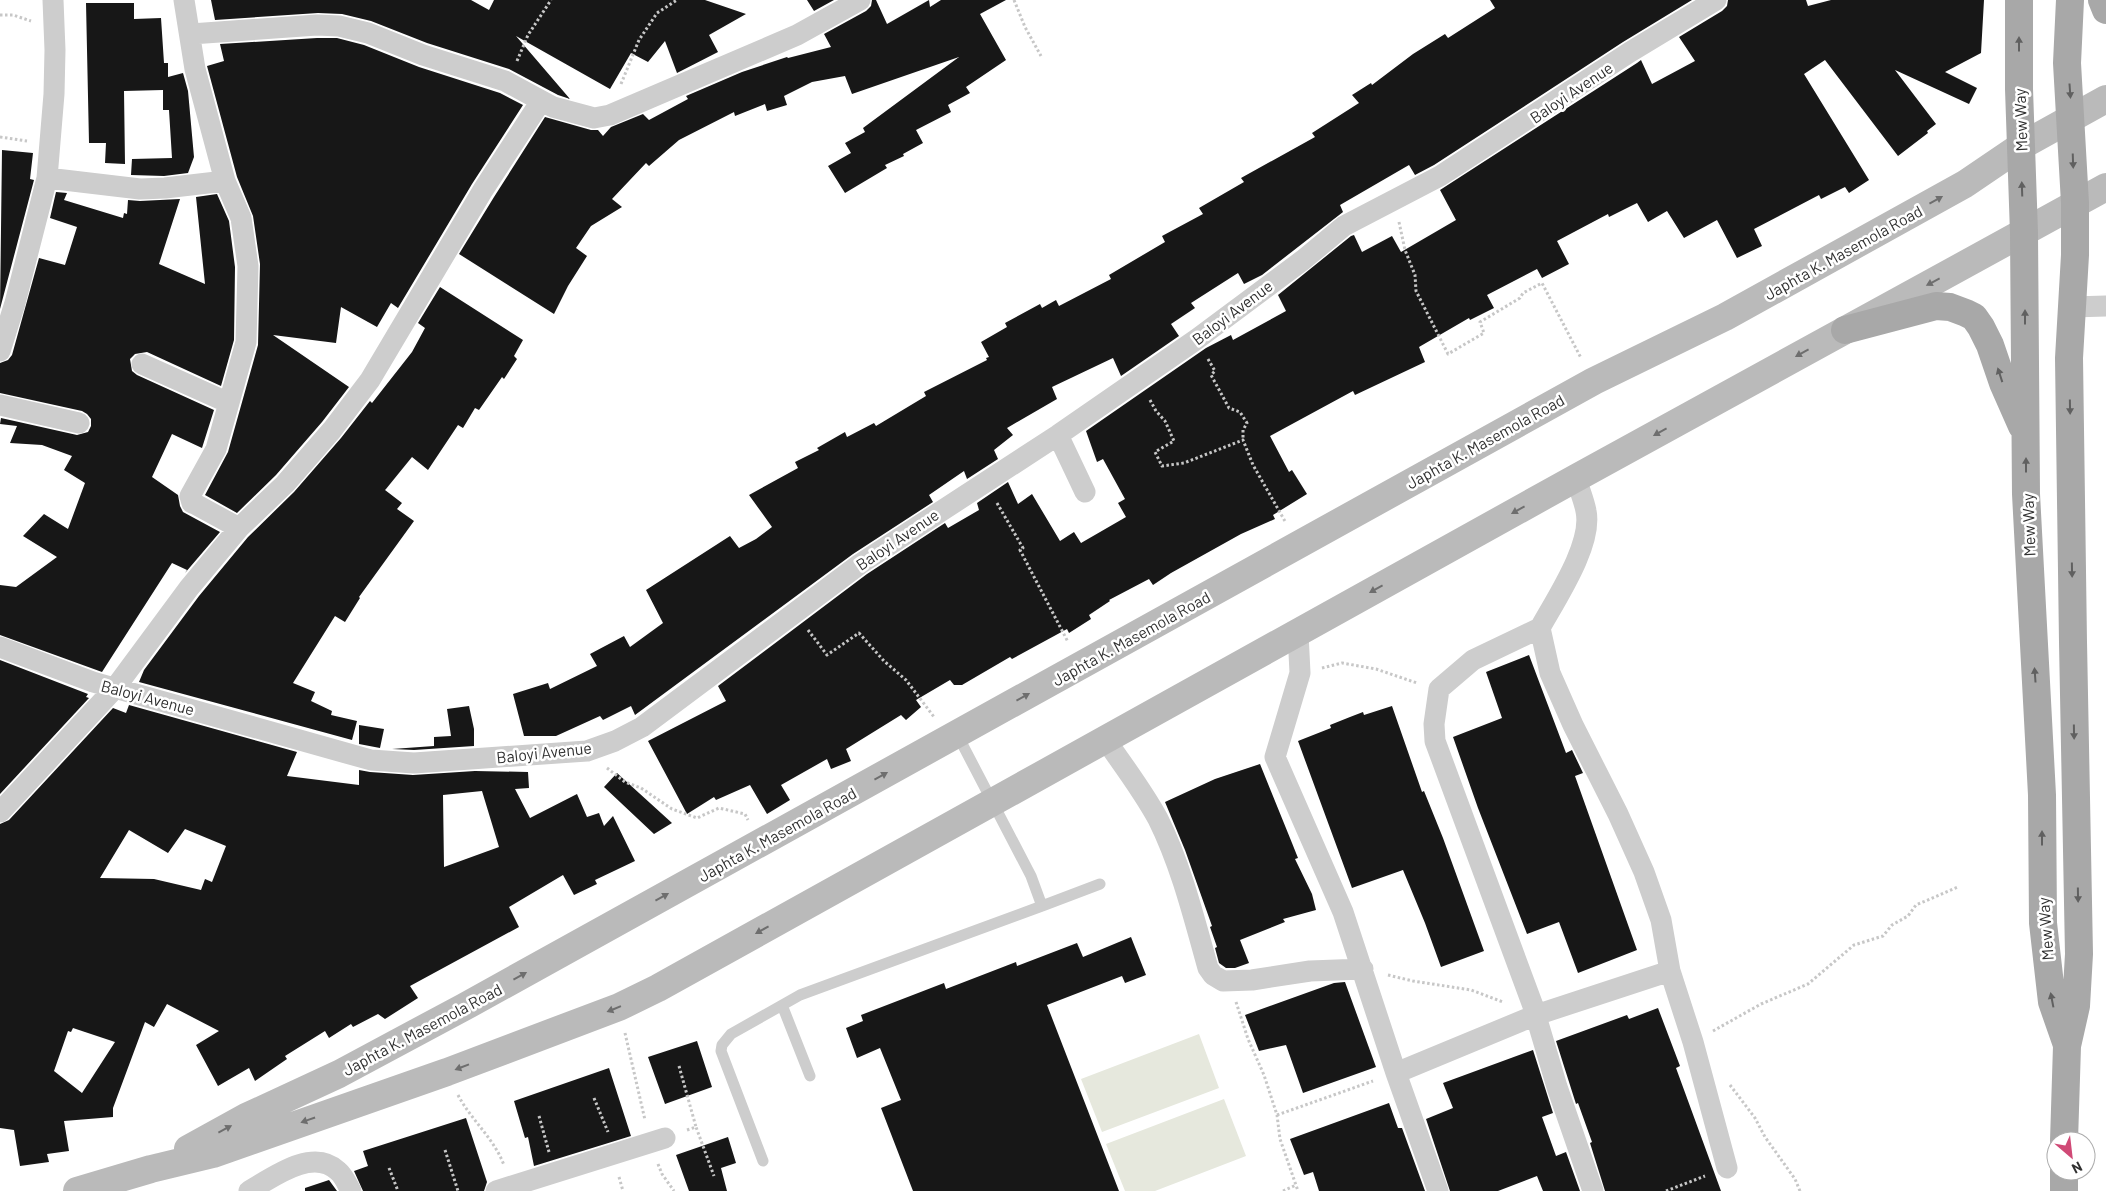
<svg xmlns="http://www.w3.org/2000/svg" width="2106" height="1191" font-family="Barlow,sans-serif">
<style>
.green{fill:#e6e8dd}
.building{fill:#171717;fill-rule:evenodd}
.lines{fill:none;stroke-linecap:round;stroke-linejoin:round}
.path{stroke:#c7c7c7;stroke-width:3;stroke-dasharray:2.5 2.5;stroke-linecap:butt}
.lane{stroke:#cdcdcd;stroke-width:11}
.street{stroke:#cdcdcd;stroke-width:21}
.secondary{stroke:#bababa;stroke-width:28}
.primary{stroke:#a8a8a8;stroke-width:28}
.oneway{fill:#606060}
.oneway2{fill:#6e6e6e}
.labels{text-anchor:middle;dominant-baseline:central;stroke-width:5;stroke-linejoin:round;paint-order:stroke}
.street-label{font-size:16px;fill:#303030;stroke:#fff}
</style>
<rect width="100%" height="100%" fill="#fff"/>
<path class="green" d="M1199 1034 1219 1088 1102 1132 1081 1079Z
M1224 1099 1246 1156 1155 1191H1125L1106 1144Z"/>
<path class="building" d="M211 0H471L489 10 494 0H705L746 14 709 35 718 52 677 73 665 41 648 62 631 53 610 89 516 36 570 99 558 95 509 69 427 43 371 21 342 14 318 13 215 20Z
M807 0H834L814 11Z
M872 0H876L887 24 929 0 930 7 941 0H1006L980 14 1006 60 966 87 970 93 948 105 951 112 916 130 923 143 903 154 904 156 885 165 887 168 845 193 828 166 851 153 845 143 865 132 863 128 959 57 852 94 845 76 812 82 784 96 787 105 767 111 765 104 735 116 734 112 679 140 649 166 646 163 612 199 622 207 591 226 576 248 587 256 568 286 554 314 459 254 494 197 545 117 591 130H598L603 136 611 127 643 114 649 120 688 99 686 96 742 72 787 57 788 58 831 47 824 34 866 11 871 6Z
M1490 0H1692L1623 42 1434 165 1415 175 1409 165 1340 205 1343 212 1262 275 1244 284 1238 273 1191 303 1195 308 1171 324 1179 336 1121 376 1113 358 1052 387 1057 399 1007 428 1013 435 994 450 998 459 967 479 964 471 929 495 933 502 853 554 635 715 631 706 603 720 600 716 556 736H524L513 694 548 683 550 689 597 666 590 654 624 636 630 647 663 623 646 590 730 536 739 548 756 539 772 527 749 495 798 468 795 462 819 450 817 448 845 432 847 437 874 423 876 426 926 396 924 392 987 360 986 358 989 357 981 342 1007 327 1005 323 1040 304 1042 308 1056 300 1059 306 1111 279 1109 275 1165 242 1162 236 1203 214 1199 208 1244 182 1241 178 1315 137 1312 133 1359 103 1352 95 1371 83 1372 85 1413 54 1445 34 1448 38 1495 8Z
M1728 0H1806L1808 6 1831 0H1984L1981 53 1945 72 1977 88 1969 104 1895 70 1936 124 1927 131 1928 133 1898 156 1825 60 1804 74 1869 180 1849 193 1845 187 1821 199 1819 195 1754 229 1762 246 1737 258 1717 220 1684 238 1667 211 1648 222 1637 203 1609 217 1608 214 1557 241 1569 264 1542 278 1537 269 1487 295 1494 308 1470 320 1469 318 1419 347 1425 362 1355 395 1353 391 1270 436 1289 472 1292 470 1307 494 1273 515 1275 519 1241 534 1171 573 1153 585 1149 579 1109 600 1110 601 1089 615 1091 619 1069 633 1067 629 1012 659 1010 657 962 685H954L950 680 916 700 921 707 906 720 901 715 846 749 851 761 831 769 827 759 781 785 790 800 767 814 750 785 716 800 714 797 687 814 648 741 726 701 718 686 867 574 945 523 948 528 979 510 977 503 1008 482 1018 504 1032 494 1060 541 1074 532 1081 543 1126 517 1118 503 1125 499 1103 459 1097 462 1086 431 1206 348 1231 335 1233 340 1286 311 1278 295 1351 236 1354 235 1362 252 1392 236 1401 252 1456 220 1440 190 1637 63 1641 60 1652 84 1695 61 1679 37 1722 11 1727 6Z
M86 3H134V19L161 18 164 63H168V77L183 73 188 91 194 157 188 173 164 176 131 175 132 159 172 158 169 110H163V90L124 91 125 164 105 163 106 143H89Z
M317 38H337L364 45 419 67 500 93 523 105 472 184 398 308 391 303 377 327 341 307 336 343 273 335 349 387 322 422 276 475 237 513 205 495 228 452 258 345 260 264 253 216 237 177 207 66 224 61 220 44Z
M2 150 33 153 30 179 34 180 0 309Z
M56 192 67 193 64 200 123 218 124 213 127 214 128 200 140 201 180 199 159 264 205 284 196 197 217 194 229 221 235 267 234 340 221 386 147 352 135 354 130 359 132 371 137 375 214 410 202 448 172 434 152 477 178 495 180 506 183 512 220 532 185 573 187 570 172 563 102 672 0 635V585L16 587 57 557 23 536 44 514 68 529 85 483 64 470 72 456 42 445 10 443 17 426 0 424 1 418 77 435 88 432 91 426V419L87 414 82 411 0 393V363L8 360 12 355 39 258 65 265 77 227 50 218Z
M440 287 523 340 514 356 517 359 504 379 502 377 479 410 475 408 463 428 458 425 428 470 412 457 386 489 385 490 402 503 397 509 414 521 359 597 360 598 345 622 335 616 293 683 315 692 311 701 332 711 331 715 357 721 352 740 139 682 144 670 199 596 248 537 294 492 341 438 370 401 372 403 412 352 425 328 418 323Z
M1529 655 1566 753 1572 750 1583 773 1575 776 1637 950 1578 973 1559 922 1527 934 1478 808 1453 737 1502 718 1486 672Z
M0 660 88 694 86 697 89 698 0 794Z
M129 705 297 752 287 776 359 785V770L370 772 413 775 475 771 528 772 529 788 515 789 530 818 577 794 587 817 599 813 604 826 613 816 635 861 595 880 597 884 574 895 563 875 509 907 519 927 410 986 418 998 385 1019 378 1014 353 1027 351 1024 329 1038 325 1031 285 1056 287 1059 255 1081 249 1068 218 1086 196 1045 219 1031 167 1004 154 1027 145 1022 113 1108V1117L64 1121 69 1151 47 1154 49 1162 20 1166 14 1130 0 1128V824L9 820 113 708 126 713ZM482 791 499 847 444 867 443 795ZM185 829 226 846 212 882 205 879 201 890 154 879 100 878 129 830 168 853ZM73 1028 115 1042 82 1093 54 1071 68 1031 71 1032Z
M469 706 474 729V746L414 750 392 749 434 746V737L451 736 447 709Z
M1392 706 1422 792 1424 791 1443 838 1484 951 1441 967 1425 923 1403 870 1352 888 1298 741 1331 728 1330 725 1350 717 1363 712 1364 715Z
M359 725 384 729 380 748 359 744Z
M1260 764 1292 843 1298 858 1295 859 1312 894 1316 910 1283 919 1285 922 1240 940 1249 963 1235 968H1226L1219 963 1215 948 1217 947 1210 927 1212 926 1185 850 1165 802 1215 779Z
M617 773 672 823 654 834 604 787Z
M1131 937 1146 975 1125 983 1122 976 1047 1005 1119 1191H913L881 1108 901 1100 880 1048 857 1058 846 1028 863 1021 861 1015 944 983 946 989 1016 962 1017 966 1077 943 1083 957Z
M1345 982 1376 1067 1303 1093 1286 1045 1259 1051 1245 1015 1334 983Z
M1658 1008 1680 1066 1676 1068 1721 1191H1605L1590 1143 1592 1142 1578 1103 1576 1104 1556 1041 1627 1015 1629 1019Z
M697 1041 712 1087 665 1104 648 1057Z
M1533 1050 1553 1113 1542 1117 1556 1156 1566 1152 1580 1191H1543L1537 1176 1498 1191H1450L1426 1119 1453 1108 1443 1083Z
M609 1068 631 1136 534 1166 528 1137 525 1138 514 1101Z
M1389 1103 1398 1128H1402L1425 1191H1319L1313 1172 1304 1175 1290 1139Z
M466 1118 487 1182 484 1191H363L354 1171 368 1166 363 1151Z
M728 1137 736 1163 721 1168 727 1191H689L676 1155Z
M329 1180 337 1191H305V1188Z"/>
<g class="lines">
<path class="path" d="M1014 0 1025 27 1041 56
M0 15H13L31 21
M517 61 528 35 551 0
M621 84 639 40 657 13 677 0
M0 137 27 141
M1399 222 1405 250 1415 275 1416 291 1448 354 1484 333 1480 322 1520 298 1523 293 1542 283 1581 358
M1208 359 1215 371 1211 375 1229 408 1240 412 1247 423 1243 430V440
M1150 400 1156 411 1165 421 1174 441 1155 452 1162 466 1184 463 1243 440 1253 465 1286 523
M997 503 1023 548 1020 550 1068 642
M808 630 827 655 859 633 884 661 906 680 934 717
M1322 668 1342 663 1376 669 1417 683
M607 768 625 782 641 788 672 809 697 818 719 808 745 814 748 820
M1388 975 1413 981 1471 990 1503 1002
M1236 1002 1248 1039 1264 1075 1277 1115 1280 1139 1298 1191
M1713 1031 1761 1004 1808 984 1854 945 1883 936 1892 925 1908 916 1916 905 1958 887
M625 1033 645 1120
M679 1066 696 1127
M1730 1085 1755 1118 1765 1137 1795 1179 1800 1191
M458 1095C471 1120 493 1137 504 1165
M594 1098 608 1132
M1277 1115 1373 1081
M539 1116 549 1152
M687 1130 696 1127 714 1176
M445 1150 458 1191
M658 1164 662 1174 674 1191
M389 1168 398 1191
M619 1177 623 1191
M1283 1191 1296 1185
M1666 1191 1705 1176"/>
<path class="lane" d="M1042 906 1100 884
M782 1005 810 1076
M763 1161 721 1051 722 1045 731 1034 800 995 1042 906 1031 876 957 734"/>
<path class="street" d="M184 0 195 69 225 181 241 218 248 266 246 342 216 449 190 496 192 503 195 504 239 528
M191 34 317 25 339 26 368 33 423 55 505 81 553 107 594 118 610 115 797 35 860 0
M47 178 140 189 165 188 225 181
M2072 307 2106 306
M0 351 15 303 47 178 54 94 55 50 53 0
M142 364 229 403
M0 405 79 423
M1058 435 1085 492
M1576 478C1579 489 1584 500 1586 511 1593 544 1556 599 1540 628L1550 673 1573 725 1618 814 1644 872 1661 920 1670 971 1693 1042 1727 1168
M1540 628 1473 660 1439 689 1434 724 1435 741 1533 1006 1557 1087 1593 1191
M1298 633 1300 673 1275 757 1343 912 1396 1073 1438 1191
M0 647 93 682 371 760 414 763 587 751 615 741 642 727 860 564 1058 435 1197 339 1303 260 1344 226 1440 176 1630 52 1716 0
M1105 739C1123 765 1143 791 1158 819 1181 865 1194 918 1208 968L1213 975 1223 981 1252 980 1310 971 1363 969
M0 812 115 688 189 588 239 528 285 484 332 430 370 380 483 190 541 101
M1396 1073 1536 1015 1670 971
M249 1191C273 1177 313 1147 338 1171 344 1176 347 1184 351 1191
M496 1191 665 1138"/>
<path class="secondary" d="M188 1149 246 1117 339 1074 464 1007 1594 381 1725 317 1965 184 2021 146 2106 99
M77 1191 151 1169 213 1154 447 1072 619 1007 658 988 1576 478 2106 187"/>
<path class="primary" d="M2019 0V89L2024 233 2026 494 2042 795 2043 923 2052 1002 2067 1045
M2102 0 2106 10
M1845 330 1936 306 1950 307 1966 313 1974 317 1981 327 1990 345 2003 383 2022 426
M2064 1141 2067 1046 2076 1006 2079 954 2073 642 2069 358 2075 255V203L2067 63 2070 0
M2064 1191V1171"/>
</g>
<defs><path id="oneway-solid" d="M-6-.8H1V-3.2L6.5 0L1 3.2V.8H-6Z" transform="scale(1.25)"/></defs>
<g class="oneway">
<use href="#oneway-solid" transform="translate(2019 44) rotate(-90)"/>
<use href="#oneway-solid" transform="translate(2070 91) rotate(86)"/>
<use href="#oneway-solid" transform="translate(2073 161) rotate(88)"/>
<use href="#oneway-solid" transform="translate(2022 189) rotate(-92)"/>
<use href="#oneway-solid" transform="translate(2025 317) rotate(-90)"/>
<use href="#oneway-solid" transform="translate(2000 375) rotate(-108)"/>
<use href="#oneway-solid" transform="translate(2070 407) rotate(89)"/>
<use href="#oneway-solid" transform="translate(2026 465) rotate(-90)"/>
<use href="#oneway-solid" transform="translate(2072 570) rotate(89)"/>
<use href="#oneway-solid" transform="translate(2035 675) rotate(-94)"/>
<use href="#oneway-solid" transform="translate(2074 732) rotate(89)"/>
<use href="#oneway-solid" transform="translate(2042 838) rotate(-90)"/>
<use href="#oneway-solid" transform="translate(2078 895) rotate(89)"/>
<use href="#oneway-solid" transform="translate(2052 1000) rotate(-101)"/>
</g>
<g class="oneway2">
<use href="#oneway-solid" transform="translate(1936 200) rotate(-29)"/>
<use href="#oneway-solid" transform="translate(1933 282) rotate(152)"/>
<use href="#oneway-solid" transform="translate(1802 353) rotate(151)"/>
<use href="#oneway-solid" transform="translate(1660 432) rotate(151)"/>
<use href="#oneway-solid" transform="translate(1518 510) rotate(151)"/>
<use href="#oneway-solid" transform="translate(1376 589) rotate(151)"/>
<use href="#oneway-solid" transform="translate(1023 697) rotate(-29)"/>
<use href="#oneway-solid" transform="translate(881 776) rotate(-29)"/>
<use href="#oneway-solid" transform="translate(662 897) rotate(-29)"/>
<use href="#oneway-solid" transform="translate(762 930) rotate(151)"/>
<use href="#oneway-solid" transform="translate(520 976) rotate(-29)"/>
<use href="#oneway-solid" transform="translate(614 1009) rotate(158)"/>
<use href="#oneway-solid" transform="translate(462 1067) rotate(159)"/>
<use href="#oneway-solid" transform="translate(308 1120) rotate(161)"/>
<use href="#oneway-solid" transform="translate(225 1129) rotate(-28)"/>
</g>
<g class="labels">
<g class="street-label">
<text transform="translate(1571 92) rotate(-34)">Baloyi Avenue</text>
<text transform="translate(2020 120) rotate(-92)">Mew Way</text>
<text transform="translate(1843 252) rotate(-29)">Japhta K. Masemola Road</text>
<text transform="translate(1232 312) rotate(-37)">Baloyi Avenue</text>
<text transform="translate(1485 441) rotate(-29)">Japhta K. Masemola Road</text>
<text transform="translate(2028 525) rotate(-92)">Mew Way</text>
<text transform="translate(897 539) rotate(-34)">Baloyi Avenue</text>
<text transform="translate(1131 638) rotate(-29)">Japhta K. Masemola Road</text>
<text transform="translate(148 697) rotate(15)">Baloyi Avenue</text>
<text transform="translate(544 752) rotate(-6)">Baloyi Avenue</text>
<text transform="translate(777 834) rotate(-29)">Japhta K. Masemola Road</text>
<text transform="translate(2045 929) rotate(-94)">Mew Way</text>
<text transform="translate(422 1029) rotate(-28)">Japhta K. Masemola Road</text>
</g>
</g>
<g transform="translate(2071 1156) rotate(152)"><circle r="24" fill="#ffffff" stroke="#acacac"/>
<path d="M0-4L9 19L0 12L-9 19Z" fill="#d04976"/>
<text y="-8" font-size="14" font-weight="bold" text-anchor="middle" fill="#303030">N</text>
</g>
</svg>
